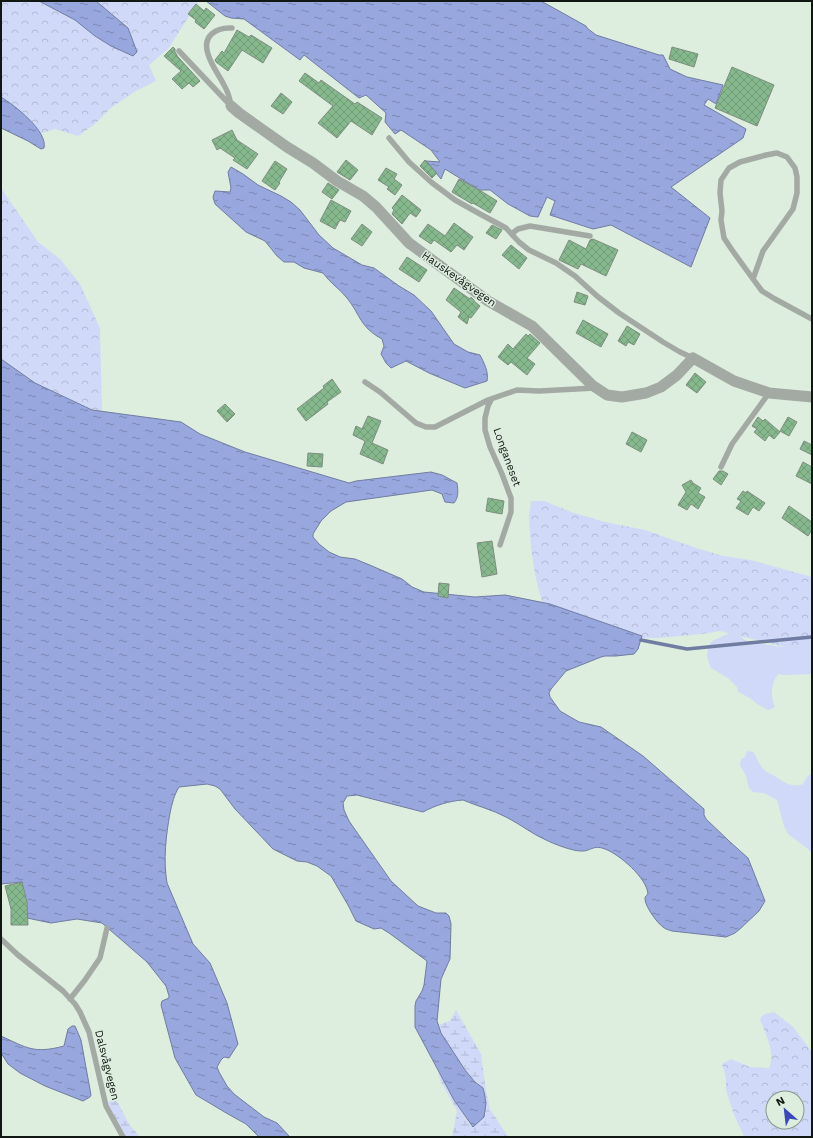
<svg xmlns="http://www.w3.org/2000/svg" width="813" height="1138" font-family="'Work Sans',sans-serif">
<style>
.grass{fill:#d0d9f8}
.forest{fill:url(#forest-crowns);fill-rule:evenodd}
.wetland{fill:url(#wetland-marsh)}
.water{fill:url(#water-ripples);stroke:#707ca1}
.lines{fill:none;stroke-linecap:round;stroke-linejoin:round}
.stream{stroke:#707ca1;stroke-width:3.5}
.building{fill:url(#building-cross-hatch);stroke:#7e8d80}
.service{stroke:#a3aaa4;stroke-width:5.5}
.minor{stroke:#a3aaa4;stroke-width:11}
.labels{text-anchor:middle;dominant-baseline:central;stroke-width:3;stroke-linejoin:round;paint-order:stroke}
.street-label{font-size:11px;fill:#111712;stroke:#ddedde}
</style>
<defs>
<pattern id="forest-crowns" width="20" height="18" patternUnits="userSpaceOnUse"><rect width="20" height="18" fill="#d0d9f8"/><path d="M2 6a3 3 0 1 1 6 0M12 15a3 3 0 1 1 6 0" fill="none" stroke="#b2bad4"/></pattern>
<pattern id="wetland-marsh" width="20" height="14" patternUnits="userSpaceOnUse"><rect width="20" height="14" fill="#d0d9f8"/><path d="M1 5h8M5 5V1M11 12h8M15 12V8" fill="none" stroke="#b2bad4"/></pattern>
<pattern id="water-ripples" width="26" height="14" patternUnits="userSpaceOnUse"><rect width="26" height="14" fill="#98a7de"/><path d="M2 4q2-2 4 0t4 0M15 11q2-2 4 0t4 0" fill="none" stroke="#7b87b3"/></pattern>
<pattern id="building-cross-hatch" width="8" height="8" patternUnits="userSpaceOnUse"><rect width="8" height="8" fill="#86b88d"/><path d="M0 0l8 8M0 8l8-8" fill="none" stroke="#739d79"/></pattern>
</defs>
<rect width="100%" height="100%" fill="#ddedde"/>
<path class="grass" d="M730 633H736L746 641 775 646 785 647 812 639V674L783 675 778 674C771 684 770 696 775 707L768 710 757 704 751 699 741 693 738 692 737 687 728 678 711 668 709 663 707 656 708 649 710 643 714 640Z
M747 751 753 752C757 756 757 761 761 766 764 771 771 774 776 777 785 783 793 788 803 784L807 777 812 773V852L788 834 784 826 777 800 764 793 753 792 749 788 746 776 740 765 741 759 745 757Z"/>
<path class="forest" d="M1 1H39L75 20 95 36 111 46 128 28 96 1H199L168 49 149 65 156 81 134 92 111 108 95 124 78 136 55 129 40 134C31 119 16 106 1 97Z
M1 188 38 242 60 259 80 284 100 328 102 412 92 410 35 383 1 359Z
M531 501H544L571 512 605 522 645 530 696 548 723 556 750 560 812 577V645L785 647 720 631 702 634 658 638H642V636L550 604 542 602 535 574 531 548 529 517Z
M774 1012 793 1027 812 1052V1137H744L733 1112 726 1090V1078L722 1064 731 1059 750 1067 769 1068C776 1053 765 1033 760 1019L763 1015ZM773 1098H797V1122H773Z"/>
<path class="wetland" d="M456 1010 481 1054 486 1091 490 1109 508 1137H452L457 1111 440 1080 438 1071 454 1100 472 1127 483 1088C470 1077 461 1064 452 1050 447 1042 442 1034 438 1025L450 1021Z
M110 1101H117L129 1124 140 1137H124L119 1132 108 1103Z"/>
<path class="water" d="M39 1H96L128 28 137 52 133 56 111 46 95 36 75 20Z
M206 1H541L586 26 587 28 596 35 659 55H663L670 69 687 77 723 85 716 104 708 99 704 105 746 129 743 138 671 187 710 218 691 267 611 225 593 229 550 215 555 201 547 197 538 217 530 216 508 204 490 190H479L445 169 441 179 426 161 440 162 431 150 401 130 395 134 385 122 386 113 366 95 359 98 304 55 300 60 244 19 231 18 225 16Z
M1 97C14 105 48 131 44 148L41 149 28 141 1 128Z
M231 167 243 174 258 185 281 196 291 202 300 210 319 235 333 248 362 265 374 268 399 286 414 295 431 311 454 344 468 352 480 355C484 363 489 372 487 381L465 388 429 373 406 361 391 368 386 363 381 354 384 346 382 339C360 327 361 316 347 298 340 289 330 283 323 273L304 268 294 262H284L277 256 265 241 246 232 215 204 213 197 215 191 230 192 231 188 228 172Z
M1 359 35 383 92 410 181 422 200 434 245 452 349 483 356 481 431 472 442 475 457 483C458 490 459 497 454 503L445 502 442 494 432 490 346 502 331 511 321 521 313 534V537L319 544 329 552 340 557 355 559 372 566 402 579 412 587 424 592 475 597 505 595 550 604 642 636 638 649 634 654 616 656H605L601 657 566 671 551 689 549 693 550 697 560 711 579 722 601 727 643 756 704 809V815L706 819 729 841 748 858 765 901 759 911 741 928 735 933 726 937 672 931C669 930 665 929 663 927 657 923 645 906 645 899 645 896 646 896 648 894 647 878 619 854 605 849 593 844 590 852 581 851 572 851 554 844 546 840 532 834 520 824 506 817 493 810 477 806 463 800 449 801 436 805 423 812L357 795 347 796 343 803 344 810 349 821 391 881 418 906 436 913H446L449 916 451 924 450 959 441 979 437 1021 441 1033 465 1070 475 1082 483 1088 484 1092 486 1103 484 1117 473 1127 454 1100 415 1027V1006L416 1001 422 991 424 985 427 961 389 933 381 928 374 929 356 921 348 905 331 876 317 866 307 862 297 861 273 849 235 809 220 789 215 786 207 784 179 787C174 795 172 804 170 813 166 836 163 859 167 883L193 944 210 963 227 1003 238 1044 229 1058 224 1057 221 1060 217 1067 219 1072 227 1086 234 1094 264 1117 277 1123 290 1137H259L246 1124 228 1114 196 1095 175 1058 161 1005 162 1001 169 998V996L166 986 147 962 102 923 77 919 51 923 27 918 22 882 1 884Z
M72 1026H75L81 1040 91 1095 90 1097 83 1101 45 1086 20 1073 8 1064 1 1053V1036C27 1048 34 1054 64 1046L68 1029Z"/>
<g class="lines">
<path class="stream" d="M641 640 687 649 812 637"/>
</g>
<path class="building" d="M196 4 204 11 206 8 215 15 204 29 195 22 196 20 188 14Z
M237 30 249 37 251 35 272 48 263 63 242 50 228 71 216 62 215 60 222 51 224 53Z
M173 47 175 49V52L178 57 200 81 193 87 189 83 182 89 172 79 181 71 164 56Z
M672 47 698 54 694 67 669 59Z
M732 67 774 85 757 126 715 108Z
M305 73 319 83 321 80 355 104 357 102 382 118 372 135 351 121 337 138 318 123 333 106 299 81Z
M281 93 292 102 283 114 271 106Z
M232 130 237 140 258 154 247 169 233 160 235 158 220 148 217 150 212 140Z
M346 160 358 170 350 180 337 172Z
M425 160 437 173 432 178 420 166Z
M275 161 287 169 279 182 280 183 275 190 262 181Z
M386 168 397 174 394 179 402 185 395 195 387 189 389 187 378 180Z
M459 179 481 191 497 201 490 213 473 203 472 204 452 192Z
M328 183 339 190 332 199 322 192Z
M402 195 421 210 416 217 410 213 402 224 392 214 394 210 392 208Z
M331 200 351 211 345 222 340 220 335 229 320 221Z
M454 223 473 237 464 250 457 245 451 252 434 240 431 244 419 236 428 224 445 236Z
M362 224 372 232 362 246 351 239Z
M492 225 502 230 496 239 486 233Z
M593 239 618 250 606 276 581 264 578 269 559 260 569 240 586 249 590 240Z
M511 245 527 258 519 269 502 255Z
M407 257 427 270 419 282 399 269Z
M454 288 470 299 471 297 474 300V301L480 306 471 318 469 317 467 324 458 317 461 312 446 300Z
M577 292 588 296 585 305 574 302Z
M583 320 608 334 601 347 576 333Z
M627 326 640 334 634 345 628 342 626 346 618 341Z
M526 334 528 336 530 334 540 343 527 358 535 364 527 375 511 362 508 365 498 357 508 344 513 349Z
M695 373 706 382 697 393 686 385Z
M332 379 341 392 327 402 328 404 306 421 297 409 324 388 323 386Z
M225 404 235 414 227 422 217 411Z
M368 416 381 421 372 443 388 450 383 464 360 454 365 441 353 435 356 426 362 429Z
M758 417 763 421 765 419 780 432 774 439 769 435 765 441 754 432 757 429 752 426Z
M788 417 797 422 789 436 780 431Z
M632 432 647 440 641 452 626 444Z
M804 441 812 445V455L800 449Z
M308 453 323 454 322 467 307 466Z
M803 462 812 467V484L796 476Z
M719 471H723L728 474 721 485 713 479Z
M691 480 693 483 701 488 698 493 705 497 698 509 691 504 687 510 678 505 686 492 682 485Z
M743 491 746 493 747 491 765 503 759 511 753 507 748 515 736 508 741 501 737 499Z
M488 498 504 501 502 514 486 511Z
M789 506 812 522V530L808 536 782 518Z
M492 541 497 574 482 577 477 543Z
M439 583 449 584 448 598 438 596Z
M22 882 27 902 28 925H11V909L5 886Z"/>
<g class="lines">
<path class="service" d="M179 51 231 106
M231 106C230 98 228 92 224 85 219 75 211 65 208 54 202 36 216 27 232 28
M389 138 409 162 431 182 455 200 480 214 506 228 519 242 529 250 556 263 575 276 597 296 619 313 663 342 680 352 693 358
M513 235 514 232 518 229 530 226 590 236
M753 279 763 251 793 209 797 193V177L795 168 787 157 777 153 766 155 740 162 729 168 721 180 720 193 722 211 721 220 724 238 732 250 753 279 762 291 775 299 812 319
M365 382 380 392 416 423 426 427H435L488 400 517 390 539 391 595 388
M491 400 488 406 485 418V430L490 447 502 474 511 498V512L500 545
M721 467 732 444 769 393
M1 939 18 955 63 991 75 1004 80 1012 89 1032 106 1106 123 1137
M70 999 85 980 100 958 107 928"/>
<path class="minor" d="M231 106 239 113 287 147 313 163 337 181 363 196 376 207 409 243 488 301 532 326 592 385 607 395 622 397 646 393 661 387 677 375 693 358 734 381 769 393 812 397"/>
</g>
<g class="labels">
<g class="street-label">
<text transform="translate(459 279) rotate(35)">Hauskevågvegen</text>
<text transform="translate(507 457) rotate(70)">Longaneset</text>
<text transform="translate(107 1065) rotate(76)">Dalsvågvegen</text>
</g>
</g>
<rect width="813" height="1138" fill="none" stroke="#111712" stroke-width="4"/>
<g transform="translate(785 1110) rotate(332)"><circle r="19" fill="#ddedde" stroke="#8b978c"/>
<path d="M0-3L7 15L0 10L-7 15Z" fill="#3a48bc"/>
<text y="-6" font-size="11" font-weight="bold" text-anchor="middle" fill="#111712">N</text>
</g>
</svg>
